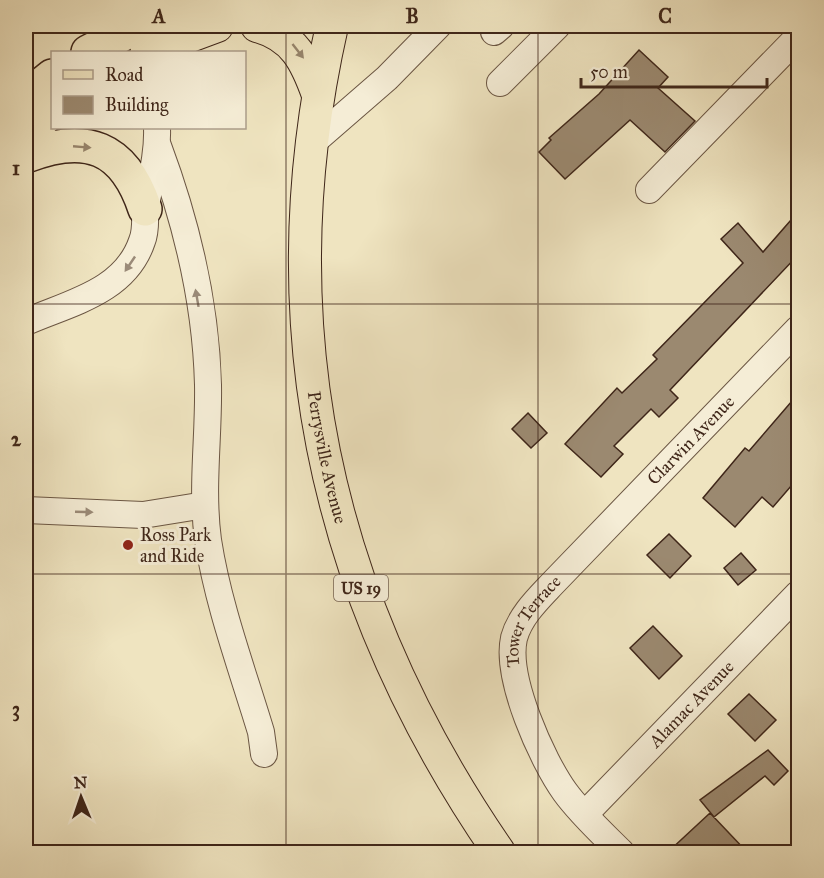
<svg xmlns="http://www.w3.org/2000/svg" width="824" height="878" font-family="'IM FELL Great Primer',serif">
<style>
.building{fill:#9b8970;stroke:#3f2619;stroke-width:1.5}
.lines{fill:none;stroke-linecap:round;stroke-linejoin:round}
.minor-casing{stroke:#6b5643;stroke-width:28}
.major-casing{stroke:#3f2619;stroke-width:34}
.highway-casing{stroke:#3f2619;stroke-width:36}
.minor{stroke:#f5edd6;stroke-width:26}
.major{stroke:#efe4c0;stroke-width:32}
.highway{stroke:#efe4c0;stroke-width:33}
.oneway{fill:#97856c}
.oneway2{fill:#9a8a78}
.grid{fill:none;stroke:#3f2619;stroke-width:1.5;stroke-opacity:0.55}
.poi-dot{fill:#8f2418;stroke:#f5edd6;stroke-width:2}
.labels{text-anchor:middle;dominant-baseline:central;stroke-width:6;stroke-linejoin:round;paint-order:stroke}
.shield{fill:#f5edd6;stroke:#766252;stroke-width:1.5}
.shield-label{font-size:16px;font-weight:bold;fill:#3f2619}
.street-label{font-size:18px;fill:#3f2619;stroke:#f5edd6}
.poi-label{font-size:18px;fill:#3f2619;stroke:#f5edd6;text-anchor:start}
.neatline{fill:none;stroke:#3f2619;stroke-width:2}
.grid-label{font-size:20px;text-anchor:middle;font-weight:bold;fill:#3f2619}
</style>
<rect width="100%" height="100%" fill="#efe4c0"/>
<filter id="stains"><feTurbulence type="fractalNoise" baseFrequency=".00333" numOctaves="4"/><feColorMatrix values="0 0 0 0 .2 0 0 0 0 .09 0 0 0 0 .02 0 0 0 .5 -.17"/></filter>
<radialGradient id="worn" r=".72"><stop offset=".6" stop-color="#630" stop-opacity="0"/><stop offset="1" stop-color="#630" stop-opacity=".3"/></radialGradient>
<path class="building" d="M639 50 668 77 658 88 695 121 665 152 630 120 565 179 539 152 551 140 549 138 599 94Z
M798 212V255L670 390 678 398 659 417 651 409 614 446 623 454 601 477 565 444 617 388 622 393 657 359 653 355 743 263 721 239 738 223 763 252Z
M798 394V478L773 507 762 497 735 527 703 498 745 448 749 451Z
M528 413 547 433 531 448 512 429Z
M669 534 691 556 670 578 647 555Z
M741 553 756 570 738 585 724 568Z
M653 626 682 656 659 679 630 648Z
M749 694 776 720 755 741 728 714Z
M768 750 788 771 774 785 765 776 714 817 700 800Z
M710 813 747 852H668Z"/>
<g class="lines">
<g class="minor-casing">
<g id="minor">
<path d="M494 32 501 26"/>
<path d="M500 83 557 26"/>
<path d="M311 144 387 78 438 26"/>
<path d="M158 146C186 221 206 305 208 385 209 437 201 488 208 540 218 605 242 669 261 732L264 754"/>
<path d="M649 190 798 37"/>
<path d="M26 322C69 303 125 292 142 241 147 229 144 217 146 205 151 179 158 154 157 128"/>
<path d="M26 510 143 515 205 505"/>
<path id="s1" d="M585 814 798 594"/>
<path id="s2" d="M621 852C602 833 581 814 565 792 542 760 505 678 514 638 520 616 538 599 553 583L798 329"/>
</g>
</g>
<g class="major-casing">
<g id="major">
<path d="M257 26C294 36 306 61 318 95"/>
<path id="s3" d="M332 26C264 326 326 601 499 852"/>
<path d="M155 49 217 26"/>
</g>
</g>
<g class="highway-casing">
<path id="highway" d="M88 52 139 26
M147 52 155 49
M26 97 52 76
M26 135 52 111
M26 156C86 133 124 146 145 209"/>
</g>
<use href="#minor" class="minor"/>
<use href="#major" class="major"/>
<use href="#highway" class="highway"/>
</g>
<defs><path id="oneway-solid" d="M-6-.8H1V-3.2L6.5 0L1 3.2V.8H-6Z" transform="scale(1.5)"/></defs>
<g class="oneway">
<use href="#oneway-solid" transform="translate(298 51) rotate(52)"/>
<use href="#oneway-solid" transform="translate(82 147) rotate(5)"/>
</g>
<g class="oneway2">
<use href="#oneway-solid" transform="translate(130 264) rotate(124)"/>
<use href="#oneway-solid" transform="translate(197 298) rotate(-100)"/>
<use href="#oneway-solid" transform="translate(84 512) rotate(2)"/>
</g>
<path class="grid" d="M286 26V852M538 26V852M26 304H798M26 574H798"/>
<circle class="poi-dot" cx="128" cy="545" r="6"/>
<g class="labels">
<rect class="shield" x="334" y="575" width="54" height="26" rx="4.5"/>
<g class="shield-label">
<text x="361" y="588">US 19</text>
</g>
<g class="street-label">
<text stroke="none"><textPath href="#s2" startOffset="514">Clarwin Avenue</textPath></text>
<text stroke="none"><textPath href="#s3" startOffset="435">Perrysville Avenue</textPath></text>
<text stroke="none"><textPath href="#s2" startOffset="270">Tower Terrace</textPath></text>
<text stroke="none"><textPath href="#s1" startOffset="153">Alamac Avenue</textPath></text>
</g>
<g class="poi-label">
<text x="140" y="535">Ross Park<tspan x="140" dy="21">and Ride</tspan></text>
</g>
</g>
<rect width="824" height="878" fill="none" stroke="#efe4c0" stroke-width="66"/>
<rect x="51" y="51" width="195" height="78" fill="#f5edd6" stroke="#ac9d8a" stroke-width="1.5"/>
<rect x="63" y="70" width="30" height="9" fill="#efe4c0" stroke="#ac9d8a" stroke-width="1.5"/>
<text x="105" y="81" font-size="18" fill="#3f2619">Road</text>
<rect x="63" y="96" width="30" height="18" fill="#9b8970" stroke="#ac9d8a" stroke-width="1.5"/>
<text x="105" y="111" font-size="18" fill="#3f2619">Building</text>
<g transform="translate(81 797) rotate(358)" stroke="#f5edd6" stroke-width="4.5" paint-order="stroke">
<path d="M0-4.5L10 22L0 15L-10 22Z" fill="#3f2619"/>
<text y="-9" font-size="16" font-weight="bold" text-anchor="middle" fill="#3f2619">N</text>
</g>
<path d="M581 78v9h186v-9" fill="none" stroke="#3f2619" stroke-width="3"/>
<text x="590" y="78" font-size="18" fill="#3f2619" stroke="#f5edd6" stroke-width="4.5" paint-order="stroke">50 m</text>
<rect x="33" y="33" width="758" height="812" class="neatline"/>
<g class="grid-label">
<text x="159" y="23">A</text>
<text x="412" y="23">B</text>
<text x="665" y="23">C</text>
<text x="16" y="175">1</text>
<text x="16" y="446">2</text>
<text x="16" y="716">3</text>
</g>
<rect width="100%" height="100%" filter="url(#stains)"/>
<rect width="100%" height="100%" fill="url(#worn)"/>
</svg>
